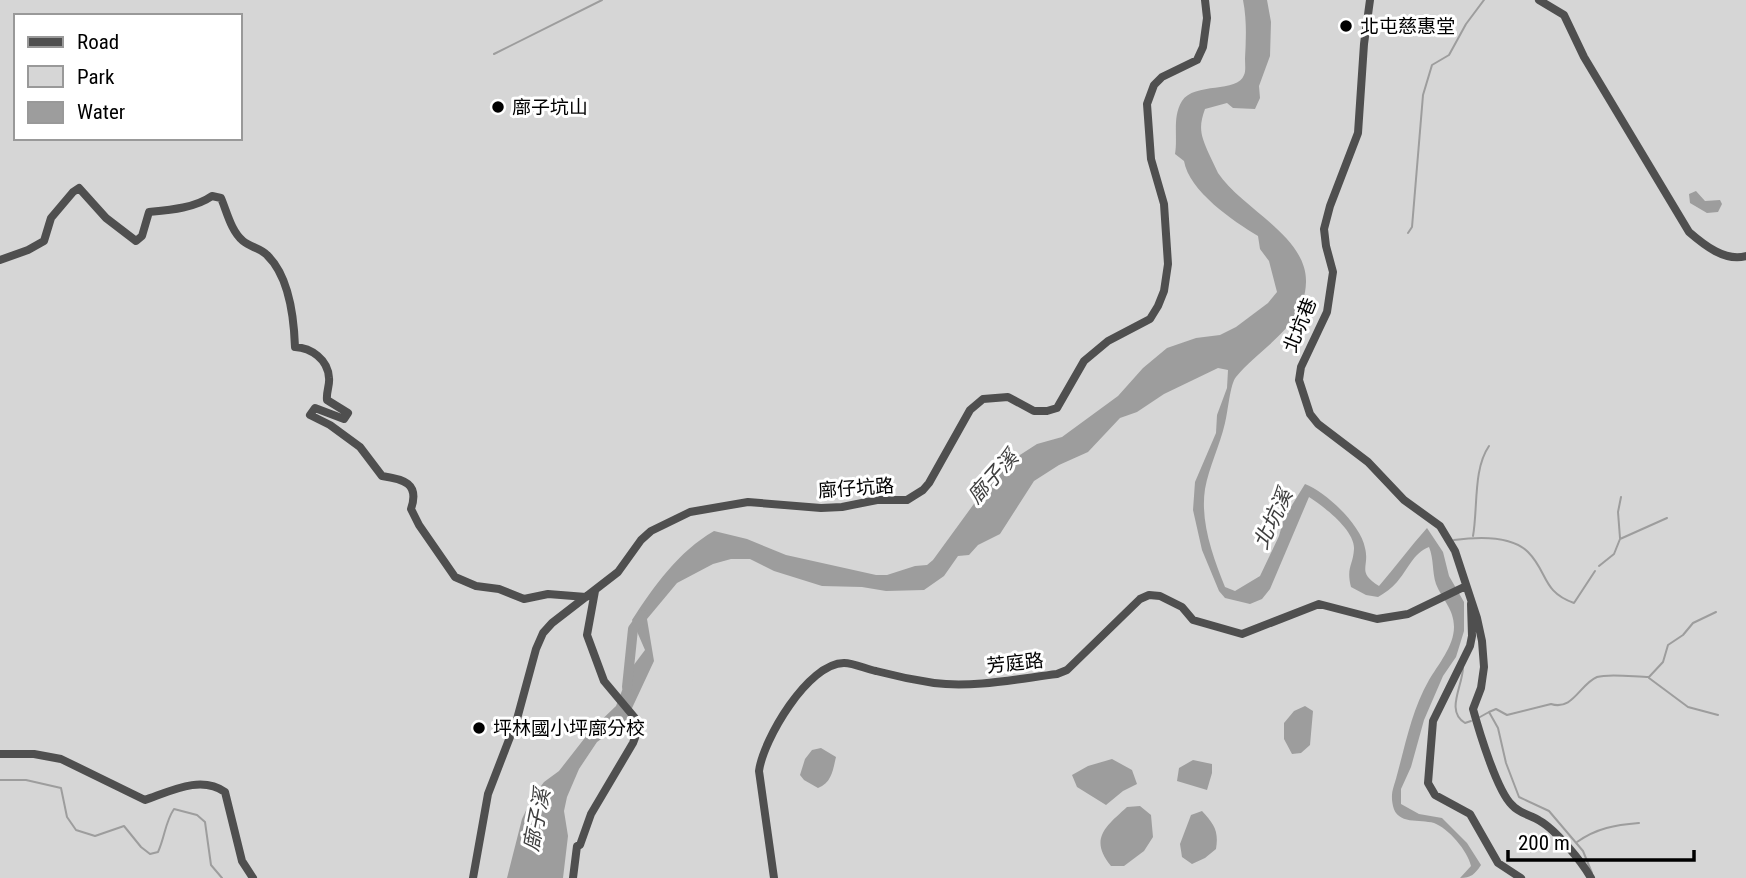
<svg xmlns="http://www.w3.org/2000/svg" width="1746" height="878" font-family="'Roboto Condensed','Noto Sans TC',sans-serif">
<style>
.green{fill:#d6d6d6;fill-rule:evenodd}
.water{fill:#9d9d9d}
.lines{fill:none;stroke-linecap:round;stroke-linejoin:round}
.stream{stroke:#9d9d9d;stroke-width:2}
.river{stroke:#9d9d9d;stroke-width:10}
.minor{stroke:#4f4f4f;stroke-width:8}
.poi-dot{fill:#000;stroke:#fff;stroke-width:2.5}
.labels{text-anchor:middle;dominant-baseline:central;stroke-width:6;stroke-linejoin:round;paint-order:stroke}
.poi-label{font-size:19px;fill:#000;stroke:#fff;text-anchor:start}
.street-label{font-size:19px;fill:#000;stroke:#fff}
.water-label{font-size:21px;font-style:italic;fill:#3e3e3e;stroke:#fff}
</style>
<rect width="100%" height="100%" fill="#fff"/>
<path class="green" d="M0 0H1746V878H0ZM16 16H240V138H16Z"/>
<path class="water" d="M1243 0H1267L1271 22 1270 56 1259 86 1260 98 1255 109 1233 108 1227 103 1205 109C1198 128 1201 136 1209 154 1212 160 1215 167 1218 173 1241 208 1307 236 1306 282 1305 327 1260 347 1236 377 1230 384 1228 412 1225 423 1220 445 1209 467 1205 489 1200 522 1213 557 1225 587L1235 591 1260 576 1279 536 1284 518 1305 484C1326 492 1361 525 1365 548 1370 568 1356 571 1379 586 1396 566 1410 547 1427 528L1443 552 1449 576 1464 602V631L1456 657 1443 676 1424 720 1411 767 1401 789V804L1419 814 1442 818 1467 843 1481 865C1475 874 1471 878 1460 878L1471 866C1468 851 1448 828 1434 823 1420 819 1397 825 1393 806 1390 793 1394 787 1397 775 1406 742 1412 710 1429 680 1438 665 1454 646 1454 627 1454 609 1442 599 1436 584 1432 572 1434 559 1429 547 1413 553 1407 571 1397 582 1392 588 1385 593 1378 597L1366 595 1351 587C1346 567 1353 566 1354 549 1355 530 1323 506 1309 497L1270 589 1262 599 1250 604 1225 598 1219 591 1202 550 1193 510 1195 482 1216 433 1217 415 1227 388 1228 370 1218 368 1164 394 1137 412 1120 418 1088 452 1059 465 1034 481 1000 534 978 545 969 555 958 556 944 576 924 590 886 591 862 587 822 586 774 571 750 559H731L713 564 677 583 647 619 654 661 626 721 597 742 579 769 567 797 564 811 568 836 563 878H507L522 819 532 798 544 782 559 771 591 730 616 706 630 670 645 650 632 620C654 586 678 552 714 531L747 539 786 555 876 575H887L915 566 927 565 933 560 976 501 975 494 989 475 1037 444 1062 437 1118 396 1143 368 1167 348 1196 338 1220 335 1236 327 1268 303 1277 292 1269 261 1260 249 1258 236C1233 221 1189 191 1184 161L1175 154C1178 137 1172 117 1182 101 1194 82 1238 93 1244 75 1246 71 1245 64 1245 59 1246 39 1247 20 1243 0Z
M1696 191 1705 201 1720 200 1722 204 1718 212 1707 213 1690 203 1689 194Z
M1305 706 1313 711 1310 745 1301 753 1292 754 1284 739V723L1294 711Z
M821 748 836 757C833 769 832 783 818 788L804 780 800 775 805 759 812 750Z
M1112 759 1132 770 1137 784 1123 791 1106 805 1077 787 1072 775 1088 766Z
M1193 760 1212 764V773L1207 790 1177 781 1179 768Z
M1140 806 1151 815 1153 837 1144 851 1124 866H1111C1089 839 1105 827 1127 807Z
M1202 811C1214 824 1219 831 1216 849L1205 858 1192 864 1182 857 1180 844 1191 815Z"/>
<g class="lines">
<path class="stream" d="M494 54 602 0
M1408 233 1412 227 1423 95 1432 65 1449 55 1466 24 1484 0
M1473 536C1478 508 1473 469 1489 446
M1620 538 1618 512 1621 497
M1454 540C1476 537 1511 535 1528 552 1548 572 1542 592 1574 603L1595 571
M1599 566 1614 554 1620 539 1667 518
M1463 667C1463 686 1445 711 1465 723L1471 721
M1649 678 1688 707 1718 715
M1489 712 1496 709 1507 715 1551 704C1573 711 1580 684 1597 677 1609 673 1636 677 1649 677L1663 662 1668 645 1683 635 1693 623 1716 612
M1480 717 1489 712 1498 728 1506 763 1519 797 1549 811 1583 851 1592 873
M0 780H26L61 788 67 817 76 830 95 836 124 826 141 847 150 854 158 852C165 837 165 822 174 809L197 815 205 822 211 865 222 878
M1577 842C1597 828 1615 825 1639 823"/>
<path class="river" d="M627 687 633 629 643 615"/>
<path class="minor" d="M1370 0 1364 44 1358 133 1330 206 1324 229 1326 246 1333 272 1327 312 1301 367 1299 380 1310 414 1318 424 1368 462 1404 500 1440 526 1455 551 1477 618 1482 641 1484 667 1481 688 1473 709C1479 731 1497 791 1512 805 1520 814 1531 815 1540 821 1556 830 1582 862 1591 878
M1539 0 1564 15 1584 57 1689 232C1704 245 1725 262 1746 256
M0 260 28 250 44 241 51 218 73 192 79 188 106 218 136 241 142 236 149 212C170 210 195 208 212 196L221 198C227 212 231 231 243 241 250 247 260 248 267 255 289 276 294 318 295 347 311 348 328 359 329 378 330 385 326 392 327 400L348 413 344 419 315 408 310 415 330 425 360 447 382 476C403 479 420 483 411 509L419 525 455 577 476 586 499 589 524 599 548 594 586 597
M1471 604 1472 636 1470 646 1433 721 1428 783 1435 795 1470 814 1498 863 1521 878
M0 754H34L61 759 145 800C171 791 201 775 225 792L242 861 253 878
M473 878 488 794 517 719 536 649 543 633 552 623 618 572 641 540 651 531 690 512 748 502 821 508 842 507 877 500H907L923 490 929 483 970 410 983 399 1008 397 1034 411H1047L1057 408 1084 361 1108 341 1150 319 1158 306 1164 291 1168 264 1164 204 1151 159 1147 104 1154 85 1162 77 1197 60 1203 47 1207 18 1205 0
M573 878 577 846 580 845 591 814 633 743 639 727 635 718 604 681 587 635 595 591
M774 878 759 771C763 740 808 663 844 663 854 663 866 669 876 671 895 676 914 680 934 683 973 688 1017 679 1057 674L1067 670 1140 599 1149 595 1160 596 1182 607 1193 620 1242 634 1319 604 1377 619 1408 614 1466 586"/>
</g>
<g class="poi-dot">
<circle cx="1346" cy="26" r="7"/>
<circle cx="498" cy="107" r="7"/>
<circle cx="479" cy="728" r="7"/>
</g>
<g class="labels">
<g class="poi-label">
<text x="1360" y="26">北屯慈惠堂</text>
<text x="512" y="107">廍子坑山</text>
<text x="493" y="728">坪林國小坪廍分校</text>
</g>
<g class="street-label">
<text transform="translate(1300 325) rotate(-68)">北坑巷</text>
<text transform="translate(856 488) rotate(-4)">廍仔坑路</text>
<text transform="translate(1015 663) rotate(-6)">芳庭路</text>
</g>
<g class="water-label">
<text transform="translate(993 477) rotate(-48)">廍子溪</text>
<text transform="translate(1273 519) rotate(-65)">北坑溪</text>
<text transform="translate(537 820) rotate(-79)">廍子溪</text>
</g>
</g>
<rect x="14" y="14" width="228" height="126" fill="#ffffff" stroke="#999999" stroke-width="2"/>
<rect x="28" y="37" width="35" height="10" fill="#4f4f4f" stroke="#999999" stroke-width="2"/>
<text x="77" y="49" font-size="21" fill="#000000">Road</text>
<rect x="28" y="66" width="35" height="21" fill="#d6d6d6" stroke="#999999" stroke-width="2"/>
<text x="77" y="84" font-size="21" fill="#000000">Park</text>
<rect x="28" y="102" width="35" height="21" fill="#9d9d9d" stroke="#999999" stroke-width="2"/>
<text x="77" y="119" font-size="21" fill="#000000">Water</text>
<path d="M1508 850v10h186v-10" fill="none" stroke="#000000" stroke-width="3.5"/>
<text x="1518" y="850" font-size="21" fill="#000000" stroke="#ffffff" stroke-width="5" paint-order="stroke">200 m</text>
</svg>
